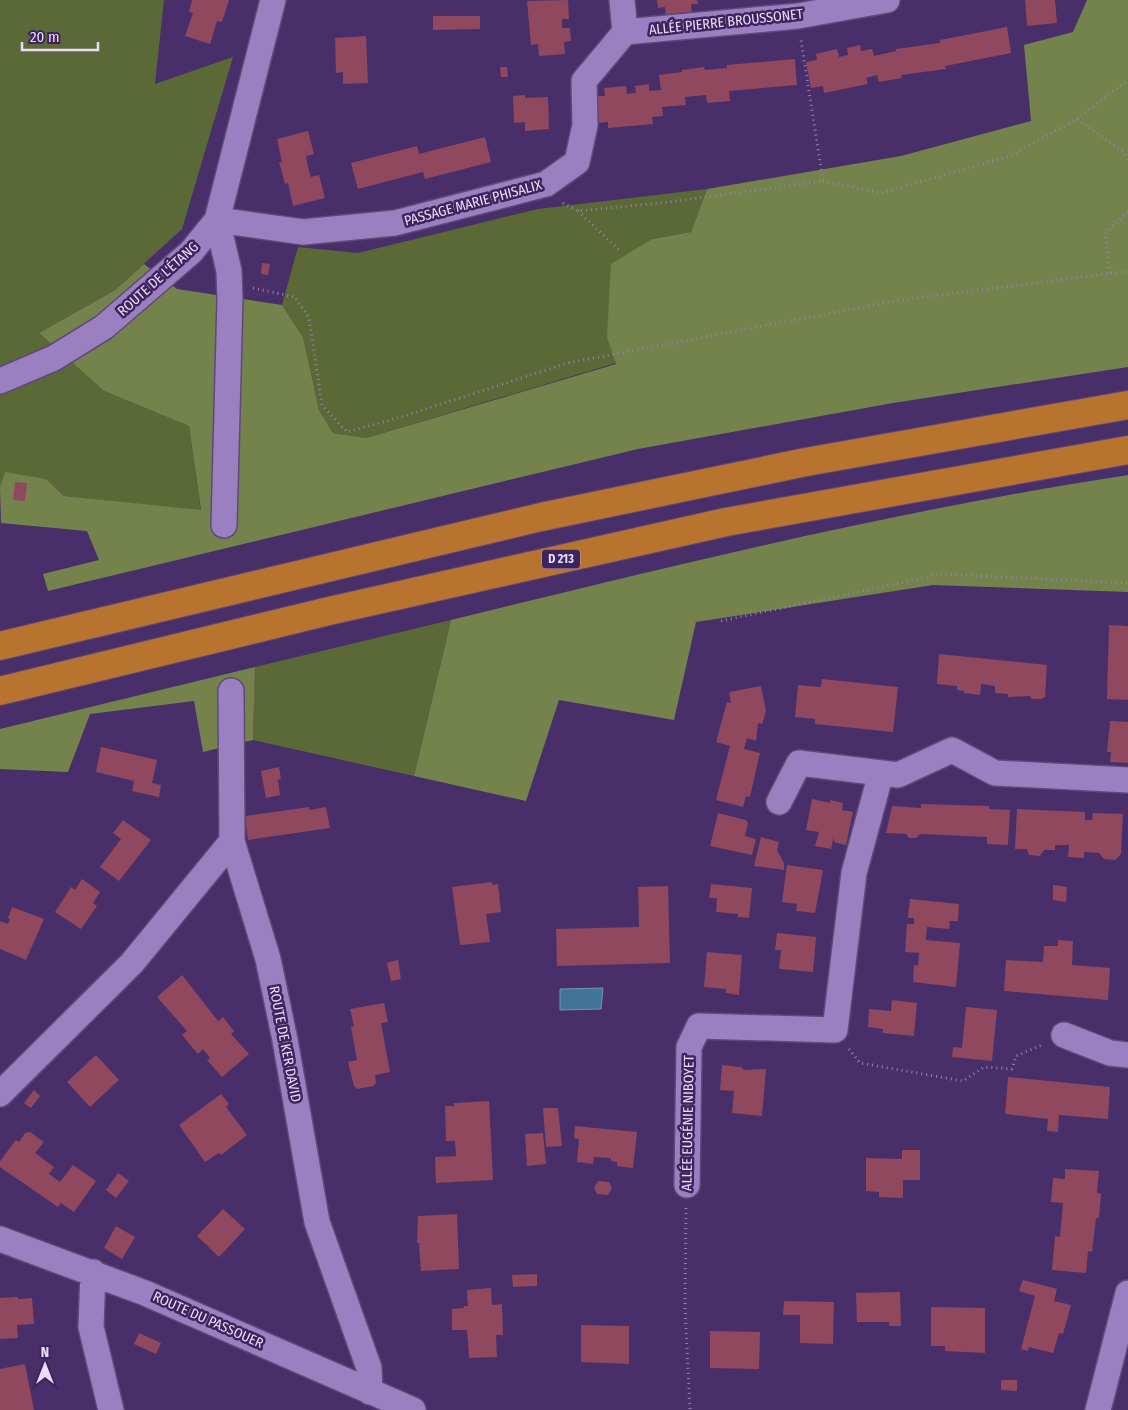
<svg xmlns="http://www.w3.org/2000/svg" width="1128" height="1410" font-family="'Fira Sans Condensed',sans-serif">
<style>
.green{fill:#5b6936}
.forest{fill:#74834c}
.water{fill:#417499;stroke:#7394b6}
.building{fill:#8f485e}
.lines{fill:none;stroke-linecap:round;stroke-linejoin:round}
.minor-casing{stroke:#5e4979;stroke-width:28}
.highway-casing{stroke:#5e4979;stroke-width:30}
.path{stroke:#9482ae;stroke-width:3;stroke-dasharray:1 4;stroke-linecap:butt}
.minor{stroke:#9a80c1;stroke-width:25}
.highway{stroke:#b8732e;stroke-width:28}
.labels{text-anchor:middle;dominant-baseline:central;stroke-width:5;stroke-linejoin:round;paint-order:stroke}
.shield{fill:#3e245d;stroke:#b5a6cb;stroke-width:1}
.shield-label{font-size:12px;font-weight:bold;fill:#e8defa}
.street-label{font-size:14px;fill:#e8defa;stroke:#3e245d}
</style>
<rect width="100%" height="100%" fill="#482f69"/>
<path class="green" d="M0 0H164L155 84 233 57 182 229 115 290 39 333 104 391 189 426 201 511 64 496 46 479 5 473 0 487Z
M707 189 691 232 652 239 607 336 616 363 366 438 333 433 319 410 303 337 282 305 298 247 358 253 538 209Z
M451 620 414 776 253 740 255 667Z"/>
<path class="forest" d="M1087 0H1128V367L893 403 638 449 48 591 43 574 99 560 87 531 1 523 0 487 5 472 46 479 64 496 201 510 189 426 104 391 39 333 115 290 144 264 177 289 282 305 303 337 319 410 333 433 366 438 616 364 607 337 611 264 652 239 691 232 707 189 901 156 1031 121 1024 45 1073 32Z
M1128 475V592L933 585 696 622 674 720 559 700 526 801 414 776 451 620C676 565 898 510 1128 475Z
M255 667 253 740 203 752 194 701 90 714 68 772 0 769V729Z"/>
<path class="water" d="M603 988 601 1009 560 1010V989Z"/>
<path class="building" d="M192 0H229L222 22 217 21 210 44 185 36 193 13 189 12Z
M568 0 569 19H562V28H570L571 41 564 42 565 54 539 56 538 44 531 45 527 1Z
M657 0H697L698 4H691L692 16 666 18 665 7 658 8Z
M1025 0H1055L1057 23 1027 26Z
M433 16H480V29L433 30Z
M1007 27 1011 53 945 66 946 69 901 75 902 78 879 82 877 75 866 78 868 84 824 93 823 86 811 88 806 62 817 60 816 54 837 49 839 57 848 55 847 48 860 45 861 51 872 49 874 56 896 51V49L940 43V40Z
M366 36 368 83 343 84V72L336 73 335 38Z
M795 59 797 85 729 91 730 101 707 103 706 95 685 97 686 105 662 107 663 116 652 117 653 124 608 128V122L596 123 594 96H605L604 88 626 86 627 94 636 93 635 86 649 84V91L661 90 659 75 682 72V70L704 67 705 70 727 68V65Z
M500 67H507L508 77H501Z
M525 95V98L548 97 549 129 525 131V122L514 123 513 96Z
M308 131 314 154 306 156 308 167 311 177 319 175 325 198 293 206 288 183 285 184 279 162H282L277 139Z
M485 137 491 162 425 179 423 172 358 189 351 163 417 146 419 154Z
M262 263 270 264 268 275 261 274Z
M15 482 27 483 25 501 13 500Z
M1109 625 1128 626V700L1107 699Z
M939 654 1047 665 1045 697 1041 699H1032L1030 696 1008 697V694L995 693V686L981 684 980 695 964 693V691L957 690V686L937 684Z
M822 679 898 687 893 732 815 724V719L795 717 798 685 821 687Z
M761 686 766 711 762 724 758 723 756 741 747 738 744 749 760 753 750 797 746 796 743 807 716 800 730 746 716 742 727 702 731 703 729 692Z
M1110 721 1128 722V763L1110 762 1111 752H1107Z
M101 747 157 760 152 783 161 785 159 797 132 791 134 781 96 772Z
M279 767 281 779 278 780 280 795 266 798 261 771Z
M812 799 830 803V800L843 803 842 810 853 812 846 845 834 842V836L831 849 815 846 819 832 806 830Z
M921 804 989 806V809L1010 810 1008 845 987 844V837L920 834 916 838H909L906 834 886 833 892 806 921 808Z
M309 807 310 810 326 807 330 828 248 840 245 816Z
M1017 809 1085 812V820H1092L1093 813 1123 814 1121 854 1115 860 1104 859 1099 853 1084 852V858L1068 857 1069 845H1055V850H1044L1040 856 1029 855 1027 849H1015Z
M718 813 746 820 748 823 745 836 756 839 752 855 710 846Z
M123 820 151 840 119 881 100 867 121 839 113 833Z
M761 837 779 842 777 850 784 863V870L754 866Z
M787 865 823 870 815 913 796 911 797 904 782 902Z
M82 879 100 892 93 903 97 906 81 929 55 912 71 887 75 890Z
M492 882V885L498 884 501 912 486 914 490 942 460 945 452 887Z
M711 884 752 888 749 918 738 917V914L716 912 717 898H709Z
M1053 885 1067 887 1066 902 1053 900Z
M668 886 670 963 557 966 556 929 639 927 638 887Z
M910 899 959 904 958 921H950L949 929 927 927 926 940 960 943 956 987 913 982 914 965 918 966 919 953 905 952 907 924H914V918H908Z
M12 907 44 919 26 960 0 949V921L8 924 10 919 8 918Z
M777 933 816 937 813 972 779 969 781 950H775Z
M1058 940 1073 941 1072 965 1110 968 1108 1000 1004 991 1006 960 1043 962 1044 946H1058Z
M707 952 742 955 739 995 726 993V989L704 987Z
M398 960 401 979 391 981 387 963Z
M182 975 218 1021 223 1017 234 1031 231 1034 249 1054 222 1077 207 1060 210 1058 203 1049 198 1054 182 1035 187 1031 157 997Z
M892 1000 917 1003 914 1036 883 1033V1029L868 1027 869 1009 891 1011Z
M384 1003 388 1022 381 1023 390 1072 375 1075 376 1083 373 1086 357 1089 354 1086 348 1062 357 1060 351 1027 354 1026 350 1009Z
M966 1007 997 1010 992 1061 952 1057 953 1047 962 1048Z
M96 1055 119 1080 90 1107 67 1082Z
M722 1065 741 1067 744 1070 766 1069 762 1116 732 1113 734 1091 720 1090Z
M1008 1077 1110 1087 1108 1119 1059 1115 1058 1132 1047 1131 1048 1119 1005 1114Z
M34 1090 40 1096 31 1108 24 1103Z
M221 1094 229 1104 226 1107 247 1135 221 1155 219 1153 205 1162 179 1125Z
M489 1101 493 1180 436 1183 435 1157 456 1156 455 1141H446L445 1106H454V1103Z
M543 1108H558L562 1146 546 1147Z
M575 1126 637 1132 633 1168 617 1166V1162L611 1161V1158L594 1157 593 1164 577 1162 579 1139 574 1138Z
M30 1132 44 1142 35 1153 54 1167 49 1174 60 1182 73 1165 96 1181 74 1212 61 1203 58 1207 0 1167V1161L16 1140 19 1142 25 1133Z
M543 1133 546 1164 527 1166 525 1134Z
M902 1150H920V1180H903V1198L879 1197V1192L866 1191V1158L902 1159Z
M1065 1169 1099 1171 1097 1193 1101 1194 1099 1218H1096L1092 1252 1088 1251 1086 1273 1052 1270 1055 1236 1060 1237 1063 1203 1051 1202 1053 1178 1065 1179Z
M118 1173 129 1181 116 1198 106 1190Z
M598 1181 609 1182 612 1188 608 1195 597 1194 594 1188Z
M223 1209 245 1229 219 1257 197 1236Z
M457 1214 459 1269 421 1271 419 1243H417L418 1216Z
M116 1226 135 1237 122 1259 104 1248Z
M537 1274V1286L513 1287 512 1275Z
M1023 1280 1057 1289 1054 1301 1071 1305 1063 1334 1059 1333 1053 1353 1029 1347 1028 1351 1021 1349 1035 1296 1019 1291Z
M491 1288 492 1305 502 1304 503 1335H496L497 1357 469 1358 467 1330H452V1309L464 1308V1306H468L467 1290Z
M900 1292 901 1326H889V1322H857L856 1293Z
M18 1297V1299L32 1298 34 1324 17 1325 18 1338 0 1339V1298Z
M784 1301 834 1302 833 1344 800 1343V1315H783Z
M931 1307 985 1308V1353L945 1351V1346H931Z
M581 1325 629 1326V1364L581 1362Z
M710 1331 760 1332 759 1369 710 1368Z
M139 1333 161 1343 156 1354 134 1344Z
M25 1364 34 1410H0V1369Z
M1001 1380H1017V1391L1001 1390Z"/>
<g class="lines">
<g class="minor-casing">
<path id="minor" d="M622 0 625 32 798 16 887 0
M0 381 54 358 104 327 191 252 217 220 273 0
M224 525 230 299 229 271 217 220 303 232 395 223 546 184 577 162 585 125 584 81 625 32
M231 691 232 841 268 959 285 1040 317 1222 369 1368 370 1392
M779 802 799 763 898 775 952 750 995 773 1128 780
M1064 1035 1110 1053 1128 1055
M0 1094 132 963 232 841
M687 1185 689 1047 699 1026 835 1030 854 873 881 773
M0 1239 145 1293 413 1410
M93 1272 91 1327 111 1410
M1098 1410 1128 1293"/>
</g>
<g class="highway-casing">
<path id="highway" d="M0 646 541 517 806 462 1128 405
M0 691 329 611 726 522 1128 450"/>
</g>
<path class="path" d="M1077 119 1124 152 1128 160
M823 181 881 193 1010 156 1077 119 1128 80
M563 203 578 211 661 203 823 181 801 40
M578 211 619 250
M1110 273 1105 234 1128 211
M253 288 295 297 309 318 322 405 347 432 401 417 568 363 900 300 1128 271
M721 621 941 574 1128 583
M849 1049 860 1063 963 1081 984 1067 1012 1069 1016 1056 1042 1045
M686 1208 685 1308 690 1410"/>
<use href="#minor" class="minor"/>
<use href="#highway" class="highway"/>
</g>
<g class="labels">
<rect class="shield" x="542" y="549.5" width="38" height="19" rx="4"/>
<g class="shield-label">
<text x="561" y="559">D 213</text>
</g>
<g class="street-label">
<text transform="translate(726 22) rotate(-6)">ALLÉE PIERRE BROUSSONET</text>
<text transform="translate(473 203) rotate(-15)">PASSAGE MARIE PHISALIX</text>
<text transform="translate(158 279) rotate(-42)">ROUTE DE L'ÉTANG</text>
<text transform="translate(285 1044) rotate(79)">ROUTE DE KER DAVID</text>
<text transform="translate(688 1123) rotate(-89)">ALLÉE EUGÉNIE NIBOYET</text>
<text transform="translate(208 1320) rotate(24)">ROUTE DU PASSOUER</text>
</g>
</g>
<g transform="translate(45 1365)" stroke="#3e245d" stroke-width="4" paint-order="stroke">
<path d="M0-4L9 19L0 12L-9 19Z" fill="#e8defa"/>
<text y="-8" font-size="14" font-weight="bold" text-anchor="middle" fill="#e8defa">N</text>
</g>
<path d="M22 42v8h76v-8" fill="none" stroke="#e8defa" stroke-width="2.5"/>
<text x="30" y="42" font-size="15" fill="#e8defa" stroke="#3e245d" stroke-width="4" paint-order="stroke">20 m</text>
</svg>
